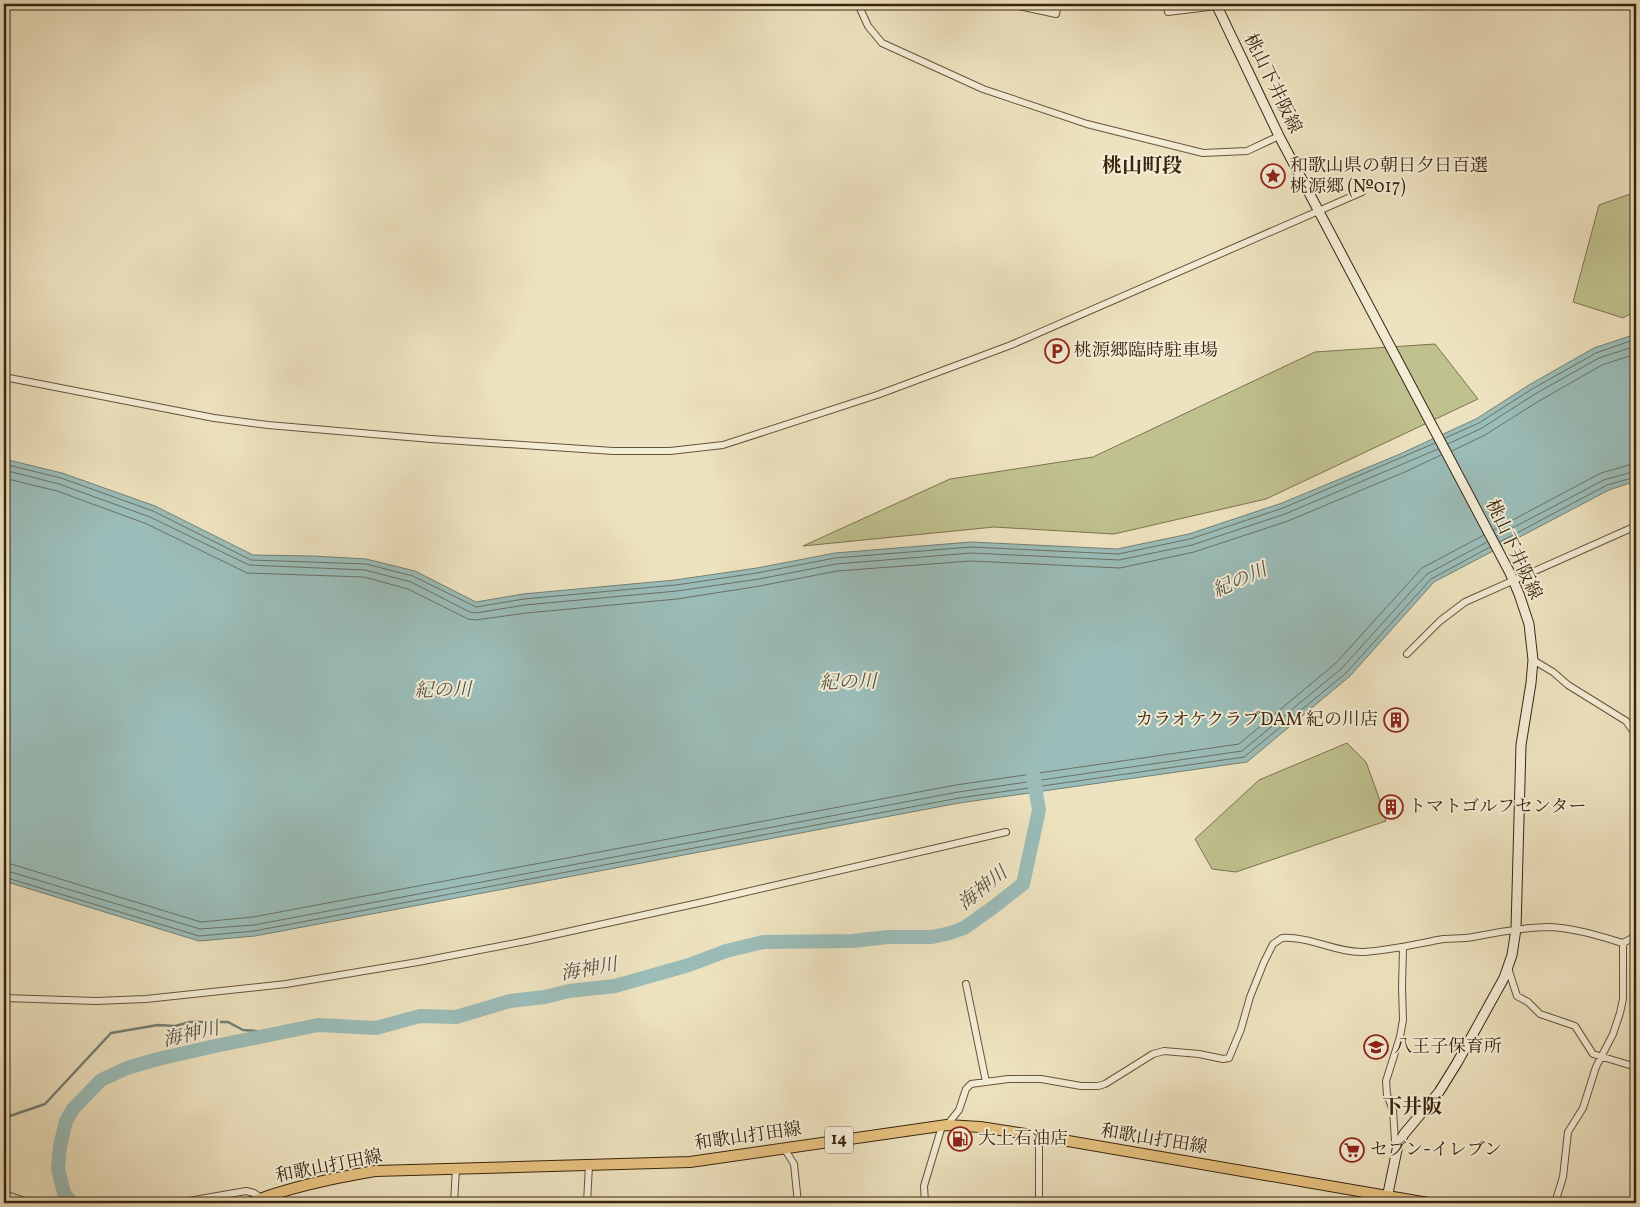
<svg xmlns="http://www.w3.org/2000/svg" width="1640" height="1207" font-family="Vollkorn,'Noto Serif JP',serif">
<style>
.green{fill:#bfc18e;stroke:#7c734e}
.water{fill:#9bbdb9;stroke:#738075}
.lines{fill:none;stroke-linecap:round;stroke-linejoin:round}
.shore{stroke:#6a7164;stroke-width:1}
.stream{stroke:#738075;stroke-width:2.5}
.river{stroke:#9bbdb9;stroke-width:14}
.street-casing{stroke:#66543b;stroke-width:8}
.secondary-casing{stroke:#38250f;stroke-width:11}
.primary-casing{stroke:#38250f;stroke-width:12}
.street{stroke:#f4edd6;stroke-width:6}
.secondary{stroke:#f4edd6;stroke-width:9}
.primary{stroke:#e7c280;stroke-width:10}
.labels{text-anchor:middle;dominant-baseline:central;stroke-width:4;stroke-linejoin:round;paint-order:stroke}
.shield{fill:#f4edd6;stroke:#70614b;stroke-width:1}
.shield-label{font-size:16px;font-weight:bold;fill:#38250f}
.street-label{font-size:18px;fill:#38250f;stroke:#f4edd6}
.poi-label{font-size:18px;fill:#38250f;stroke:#f4edd6;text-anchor:start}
.water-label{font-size:19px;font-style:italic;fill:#565342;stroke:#f4edd6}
.quarter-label{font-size:20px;font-weight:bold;fill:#38250f;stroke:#f4edd6}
</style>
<rect width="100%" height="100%" fill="#eee3c0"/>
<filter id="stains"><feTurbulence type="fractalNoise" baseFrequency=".004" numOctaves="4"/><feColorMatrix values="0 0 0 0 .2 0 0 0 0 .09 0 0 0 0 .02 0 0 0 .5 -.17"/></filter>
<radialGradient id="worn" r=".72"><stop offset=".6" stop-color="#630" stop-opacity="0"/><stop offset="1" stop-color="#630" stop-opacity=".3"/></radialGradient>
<path class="green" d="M1636 192V311L1623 318 1573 302 1599 205Z
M1435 344 1478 399 1266 499 1114 534 994 527 803 546 950 479 1093 457 1315 352Z
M1347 743 1366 762 1378 795 1386 821 1236 872 1212 869 1195 839 1259 780Z"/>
<path class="water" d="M1636 334V481L1609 490 1434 582 1350 676 1247 762 959 803 255 936 199 941 4 881V459L62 473 155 506 253 555 313 556 366 559 415 571 476 602 523 594 675 580 757 568 835 553 971 542 1117 549 1189 534 1282 503 1400 454 1476 419 1529 385 1594 348Z"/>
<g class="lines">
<path class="shore" d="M1445 438 1479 423 1532 389 1596 353 1636 339
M1448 444 1482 428 1535 394 1599 358 1636 346
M1452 451 1485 435 1539 401 1602 365 1636 354
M4 464 61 478 153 511 251 560 366 564 413 576 476 607 524 599 676 585 757 573 835 558 971 547 1118 554 1190 539 1283 508 1435 443
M4 470 59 484 150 517 249 565 365 570 411 582 470 612 476 613 525 605 677 591 759 579 836 564 971 553 1119 560 1192 545 1285 514 1438 449
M4 478 57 491 147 524 247 573 364 577 408 589 468 619 476 620 526 613 677 599 760 586 837 571 971 561 1120 568 1194 552 1288 521 1407 471 1441 455
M1494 530 1601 473 1636 463
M1497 536 1604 480 1636 471
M1500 542 1607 485 1636 477
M4 863 11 864 201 922 253 917 956 785 1239 744 1336 663 1422 568 1484 535
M4 870 200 929 254 925 958 792 1242 751 1342 668 1427 574 1487 542
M4 877 199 936 254 931 959 798 1244 757 1346 673 1431 579 1490 547"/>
<path class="stream" d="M4 1118 45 1104 111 1033 158 1025 175 1026 190 1022H228L243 1030 279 1033"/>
<path class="river" d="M72 1203 64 1193 58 1169 60 1146 66 1121 73 1109 101 1080 127 1068 158 1059 215 1046 318 1025 376 1028 420 1016 456 1017 510 1001 545 997 569 991 615 986 689 965 726 951 763 942 852 941 888 937H932L950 933 964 928 991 909 1023 884 1039 810 1033 775"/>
<g class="street-casing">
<path id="street" d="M858 4 868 26 882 43 983 89 1087 124 1203 153 1247 151 1279 136
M1009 4 1056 14 1058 4
M1166 4 1168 12 1217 6
M4 377 214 418 268 425 431 439 613 451H670L723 445 877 395 1011 345 1362 192
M1407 654 1440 621 1465 602 1636 526
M1533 660 1553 672 1568 685 1626 721 1636 735
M1508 968 1517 996 1528 1002 1540 1014 1575 1026 1593 1054 1636 1067
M966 984 986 1082
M4 998 96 1001 146 999 286 984 418 962 526 941 703 902 1006 832
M947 1125 959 1110 966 1089 971 1084 1008 1079H1041L1081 1086H1098L1105 1084 1153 1054 1164 1051 1199 1054 1223 1059 1229 1058 1241 1029 1250 997 1264 962 1273 944 1282 938C1310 936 1336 953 1364 952 1392 950 1416 944 1443 939 1453 938 1463 939 1473 937 1498 932 1524 927 1549 927 1574 928 1599 936 1623 943L1636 936
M1039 1136V1203
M1398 1145 1395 1141 1393 1110 1387 1095 1386 1081 1400 1037 1403 1020 1402 987 1403 948
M784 1148 794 1164 798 1203
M4 1194 31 1203
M177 1203 246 1191 254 1193 261 1198
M454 1203 456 1168
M587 1203 589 1165
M925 1203 924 1186 942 1126
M1555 1203 1563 1177 1568 1132 1583 1108 1596 1067 1613 1034 1620 1013 1623 999V943"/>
</g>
<g class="secondary-casing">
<path id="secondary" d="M1216 4 1279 136 1510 573 1519 594 1529 624 1533 660 1531 683 1521 745 1516 929 1512 955 1504 978 1457 1063 1439 1092 1404 1134 1398 1145 1386 1203"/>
</g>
<g class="primary-casing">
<path id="primary" d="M249 1203C289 1187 333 1178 375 1171L690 1162 947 1125 980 1127 1039 1136 1428 1203"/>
</g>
<use href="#street" class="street"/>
<use href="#secondary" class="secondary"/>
<use href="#primary" class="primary"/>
</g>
<defs>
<g id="sight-ring" transform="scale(1.25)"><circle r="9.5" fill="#f4edd6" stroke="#8f2418" stroke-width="1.5"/><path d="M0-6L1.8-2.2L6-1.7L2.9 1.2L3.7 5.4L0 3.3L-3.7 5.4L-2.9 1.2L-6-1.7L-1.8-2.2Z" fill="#8f2418"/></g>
<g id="parking-ring" transform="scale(1.25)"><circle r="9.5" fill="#f4edd6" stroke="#8f2418" stroke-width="1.5"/><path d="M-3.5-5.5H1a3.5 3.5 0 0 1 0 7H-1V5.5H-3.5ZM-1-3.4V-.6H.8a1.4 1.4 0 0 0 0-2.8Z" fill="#8f2418"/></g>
<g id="building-ring" transform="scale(1.25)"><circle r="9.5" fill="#f4edd6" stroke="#8f2418" stroke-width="1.5"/><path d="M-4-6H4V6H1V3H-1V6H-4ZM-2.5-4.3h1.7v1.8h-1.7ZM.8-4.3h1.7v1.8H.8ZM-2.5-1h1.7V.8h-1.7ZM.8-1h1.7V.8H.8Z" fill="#8f2418"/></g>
<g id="school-ring" transform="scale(1.25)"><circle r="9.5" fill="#f4edd6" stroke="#8f2418" stroke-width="1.5"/><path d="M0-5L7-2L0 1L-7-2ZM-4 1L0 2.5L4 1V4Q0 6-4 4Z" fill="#8f2418"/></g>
<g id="fuel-ring" transform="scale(1.25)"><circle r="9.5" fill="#f4edd6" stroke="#8f2418" stroke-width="1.5"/><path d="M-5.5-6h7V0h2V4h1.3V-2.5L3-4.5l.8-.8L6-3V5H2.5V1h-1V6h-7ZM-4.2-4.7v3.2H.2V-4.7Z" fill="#8f2418"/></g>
<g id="supermarket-ring" transform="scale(1.25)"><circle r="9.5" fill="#f4edd6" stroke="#8f2418" stroke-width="1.5"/><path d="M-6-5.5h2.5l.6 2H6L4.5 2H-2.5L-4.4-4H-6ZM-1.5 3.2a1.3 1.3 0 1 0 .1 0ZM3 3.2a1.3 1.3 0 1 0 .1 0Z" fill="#8f2418"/></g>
</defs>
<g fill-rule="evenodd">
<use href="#sight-ring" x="1273" y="176"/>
<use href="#parking-ring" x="1057" y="351"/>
<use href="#building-ring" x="1396" y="720"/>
<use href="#building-ring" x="1391" y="807"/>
<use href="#school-ring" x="1376" y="1047"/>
<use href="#fuel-ring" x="960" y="1139"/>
<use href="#supermarket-ring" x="1352" y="1150"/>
</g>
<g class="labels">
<rect class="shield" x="825" y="1126.5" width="28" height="27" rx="4"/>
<g class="shield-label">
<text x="839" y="1140">14</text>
</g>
<g class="street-label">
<text transform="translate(1272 84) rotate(64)">桃山下井阪線</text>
<text transform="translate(1513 550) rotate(65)">桃山下井阪線</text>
<text transform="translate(748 1137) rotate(-8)">和歌山打田線</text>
<text transform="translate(1154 1140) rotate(9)">和歌山打田線</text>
<text transform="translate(329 1167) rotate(-11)">和歌山打田線</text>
</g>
<g class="poi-label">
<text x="1290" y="166">和歌山県の朝日夕日百選<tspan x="1290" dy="21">桃源郷 (№017)</tspan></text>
<text x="1074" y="351">桃源郷臨時駐車場</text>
<text x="1378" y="720" text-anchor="end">カラオケクラブDAM 紀の川店</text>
<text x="1408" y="807">トマトゴルフセンター</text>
<text x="1394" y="1047">八王子保育所</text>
<text x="978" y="1139">大上石油店</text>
<text x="1370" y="1150">セブン-イレブン</text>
</g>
<g class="water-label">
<text transform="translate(1240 581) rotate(-24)">紀の川</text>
<text transform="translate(848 683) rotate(-1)">紀の川</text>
<text transform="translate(443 691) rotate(-1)">紀の川</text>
<text transform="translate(983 889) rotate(-39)">海神川</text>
<text transform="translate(589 970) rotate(-10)">海神川</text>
<text transform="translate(191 1035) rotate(-13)">海神川</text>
</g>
<g class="quarter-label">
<text x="1142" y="167">桃山町段</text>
<text x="1412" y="1108">下井阪</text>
</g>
</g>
<rect width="1640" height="1207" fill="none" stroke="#eee3c0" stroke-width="20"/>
<rect x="5" y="5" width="1630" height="1197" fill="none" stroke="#38250f" stroke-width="2.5"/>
<rect x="10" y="10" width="1620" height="1187" fill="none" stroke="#38250f"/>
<rect width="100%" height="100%" filter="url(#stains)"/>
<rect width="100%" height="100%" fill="url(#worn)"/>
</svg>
